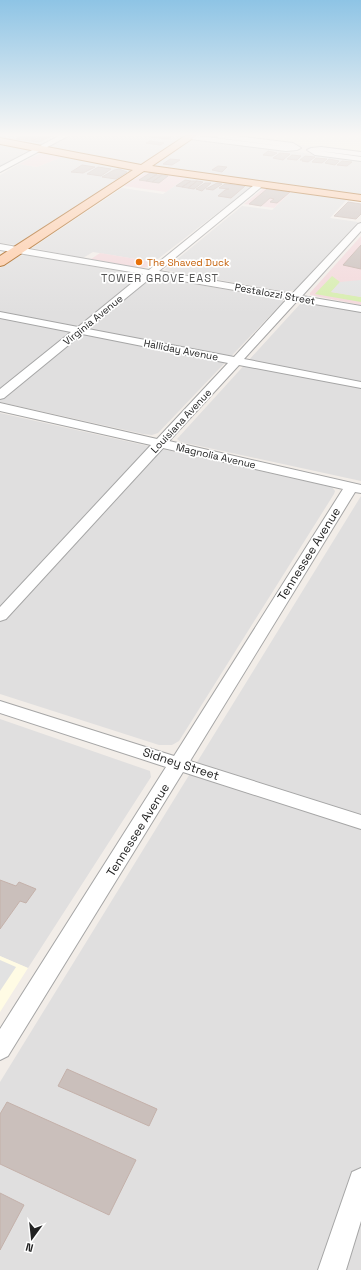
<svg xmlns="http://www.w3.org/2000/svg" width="361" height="1270" font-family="'Space Grotesk',sans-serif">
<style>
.residential{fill:#e0dfdf}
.commercial{fill:#f3d8db}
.education{fill:#fffbe4}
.grass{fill:#d6edae}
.parking{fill:#e2e2e2}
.building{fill:#cabfbb;stroke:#c4b1aa}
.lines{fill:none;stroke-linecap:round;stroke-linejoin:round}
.minor-casing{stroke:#a6a6a6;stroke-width:2}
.major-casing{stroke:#9f5200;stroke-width:2}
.minor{fill:#fff;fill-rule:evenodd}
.major{fill:#ffc8a1;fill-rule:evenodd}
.food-dot{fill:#e8710a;stroke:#fff;stroke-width:1.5}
.labels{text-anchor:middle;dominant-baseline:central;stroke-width:3.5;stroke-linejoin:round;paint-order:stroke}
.far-food-label{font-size:10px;fill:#c56008;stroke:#fff;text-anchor:start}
.far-street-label{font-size:10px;fill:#222;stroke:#fff}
.far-neighbourhood-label{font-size:11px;letter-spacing:1px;fill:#555;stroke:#fff}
.street-label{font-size:12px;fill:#222;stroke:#fff}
</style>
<rect width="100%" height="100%" fill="#f2ede8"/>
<path class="residential" d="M0 136H57L38 146 0 138Z
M69 136H185L144 163 136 164 48 148Z
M192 139 361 160V195L153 166Z
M0 143 27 149 28 150 0 167Z
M62 157 133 169 18 245 0 243V175L19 164 37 167Z
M187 177 250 186 251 187 154 262 93 252 83 258 32 248 122 188 163 194Z
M292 191 348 198 330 218 358 222 295 290 286 292 164 270 242 206 272 210Z
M26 255 281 299 283 300V302L158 433 152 435 143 434 0 402V268L19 256Z
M304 302 361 312V481L181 442 177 439 301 303Z
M0 413 332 487 335 491 334 494 179 741 172 745H159L0 694Z
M361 496V1270H0V1082Z
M0 719 150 771 151 777 28 968 0 956Z"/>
<path class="commercial" d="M41 153 62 157 37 167 19 164Z
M149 172H153L187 177 166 192 124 186 145 173Z
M264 188H267L292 191 274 208 244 204Z
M361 236V305L310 295V293Z
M100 253 154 262 148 267 140 268 91 259Z"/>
<path class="education" d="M227 136H361V153L295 144Z
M0 956 28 968 0 1012Z"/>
<path class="grass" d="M332 276 340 282 331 292 361 297V302L315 294Z"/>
<path class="parking" d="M361 280V297L331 292 340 282Z
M0 960 16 967 0 991Z"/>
<path class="building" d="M22 136H37L30 141 16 139Z
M41 136H51L39 142 31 141Z
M151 136H164L171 137 168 139 150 137Z
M150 141 164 143 160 145 146 143Z
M268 151 277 153 272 156 263 155Z
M280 153 290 154 283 160 273 158Z
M292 155 301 156 297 160 287 159Z
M305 156 315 157 308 162 302 161 303 160H300Z
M316 158 327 159 322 163 312 162Z
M170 159 180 160 172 165 163 164Z
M329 159 339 161 335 165 325 163Z
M342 161 352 162 347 166 337 165Z
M82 165 95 167 83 173 71 172Z
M218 166 227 167 222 172 212 170Z
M98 167 111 169 101 176 87 174Z
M119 169 127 172 116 179 102 177 114 170Z
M150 173 157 174 146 181 139 180Z
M156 175H162L152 182 146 181Z
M162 175 168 176 159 183 152 182Z
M185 180 191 181 182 187 176 186Z
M191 181H197L188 188 182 187Z
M197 181 203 182 194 189 188 188Z
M205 183H211L202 191 196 189Z
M217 183 222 184 213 190 206 189Z
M225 184 245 186 231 198 218 196 225 190 229 189 219 188Z
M267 189 290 192 277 203 270 202 274 199 270 198 261 206 249 204Z
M348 202 361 204V214L356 219 334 216Z
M361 245V269L343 265Z
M0 880 16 886 19 882 36 889 26 903 20 901 0 929Z
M67 1069 157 1109 149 1126 58 1086Z
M7 1102 136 1160 109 1215 0 1164V1114Z
M0 1193 24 1205 0 1250Z"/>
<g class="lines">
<g class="minor-casing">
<path id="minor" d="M59 136H68L0 172V167Z
M187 136H199L288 147 219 138 215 136H236L293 143 301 148 297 150 286 151 190 139H187Z
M321 147 361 152V156L320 151 361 157V161L315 155 307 150 311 148Z
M258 182H261L265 184 159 271 292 294 358 224 361 223V231L302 296 361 306V312L297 301 244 359 361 382V388L239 365 169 441 361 485V493L355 492 190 761 361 815V829L183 772 8 1056 0 1060V1029L166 767 0 713V701L174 756 343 489 163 448 6 619 0 621V607L151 445 0 411V403L157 439 228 363 82 334 4 398 0 399V389L71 332 0 318V312L78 327 143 274 0 250V244L149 270ZM153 276 287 299 234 357 88 329Z
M361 1168V1221L346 1270H318L352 1172Z"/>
</g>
<g class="major-casing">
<path id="major" d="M185 136H196L152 166 361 195V201L144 171 4 265 0 266V256L133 170 0 144V138L141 165Z"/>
</g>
<use href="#minor" class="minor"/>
<use href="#major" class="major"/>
</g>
<linearGradient id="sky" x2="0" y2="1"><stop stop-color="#8ec4e5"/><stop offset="0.43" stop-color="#f9f7f5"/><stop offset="1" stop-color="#f9f7f5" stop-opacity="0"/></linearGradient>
<rect width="361" height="314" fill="url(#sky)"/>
<circle class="food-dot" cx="139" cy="262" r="4"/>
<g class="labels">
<g class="far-food-label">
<text x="147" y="262">The Shaved Duck</text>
</g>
<g class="far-street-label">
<text transform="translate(275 294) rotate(10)">Pestalozzi Street</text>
<text transform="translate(93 320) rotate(-39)">Virginia Avenue</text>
<text transform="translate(181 350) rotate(11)">Halliday Avenue</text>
<text transform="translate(181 421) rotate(-47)">Louisiana Avenue</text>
<text transform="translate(216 456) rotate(13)">Magnolia Avenue</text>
</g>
<g class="far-neighbourhood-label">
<text x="160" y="278">TOWER GROVE EAST</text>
</g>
<g class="street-label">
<text transform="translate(309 554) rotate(-58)">Tennessee Avenue</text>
<text transform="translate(181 764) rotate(18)">Sidney Street</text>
<text transform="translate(138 830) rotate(-58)">Tennessee Avenue</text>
</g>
</g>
<g transform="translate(32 1238) rotate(195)" stroke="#ffffff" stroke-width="3" paint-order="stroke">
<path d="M0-3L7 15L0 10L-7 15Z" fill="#222222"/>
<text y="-6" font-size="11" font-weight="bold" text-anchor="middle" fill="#222222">N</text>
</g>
</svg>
